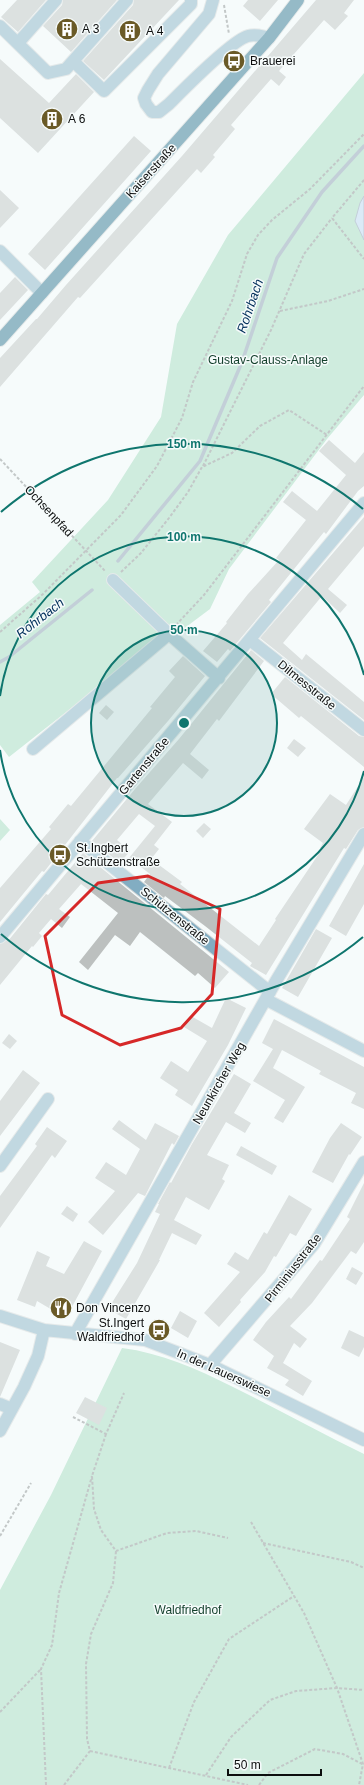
<svg xmlns="http://www.w3.org/2000/svg" width="364" height="1785" font-family="Arial,sans-serif">
<style>
.green{fill:#9fd9ba}
.water{fill:#bbd5f2;stroke:#8699ae}
.lines{fill:none;stroke-linecap:round;stroke-linejoin:round}
.stream{stroke:#8699ae;stroke-width:3.5}
.building{fill:#bcc0bf}
.minor-casing{stroke:#d1d5d5;stroke-width:14}
.major-casing{stroke:#d1d5d5;stroke-width:14}
.path{stroke:#858989;stroke-width:2;stroke-dasharray:3 2;stroke-linecap:butt}
.minor{stroke:#82adc2;stroke-width:12}
.major{stroke:#206a87;stroke-width:12}
.marked{fill:none;stroke:#d62828;stroke-width:3;stroke-linejoin:round}
.ring{fill:none;stroke:#0f766e;stroke-width:2}
.labels{text-anchor:middle;dominant-baseline:central;stroke-width:3;stroke-linejoin:round;paint-order:stroke}
.poi-label{font-size:12px;fill:#0c0e0e;stroke:#f6fbfb;text-anchor:start}
.street-label{font-size:12px;fill:#0c0e0e;stroke:#f6fbfb}
.park-label{font-size:12px;fill:#113e2a;stroke:#f6fbfb}
.water-label{font-size:13px;font-style:italic;fill:#002f5a;stroke:#f6fbfb}
.centre{fill:#0f766e;stroke:#f6fbfb;stroke-width:2}
.ring-label{font-size:12px;text-anchor:middle;font-weight:bold;fill:#0f766e;stroke:#f6fbfb;stroke-width:3;stroke-linejoin:round;paint-order:stroke}
</style>
<rect width="100%" height="100%" fill="#f6fbfb"/>
<path class="green" d="M364 73V395L327 439 229 569 210 609 174 636 169 631 9 757 0 745V625L40 592 32 582 108 500 161 417 177 324 228 235Z
M0 819 10 830 0 841Z
M122 1348C161 1353 197 1369 231 1386 276 1408 319 1432 364 1454V1785H0V1590L51 1495Z"/>
<path class="water" d="M364 196V240L355 221 360 203Z"/>
<g class="lines">
<path class="stream" d="M118 561 200 461 242 362 277 258 322 192 364 146
M0 662 9 657 92 590"/>
</g>
<path class="building" d="M17 0H46L18 32 1 17Z
M63 0H117L71 52 43 26 62 5Z
M134 0H179L104 80 83 61 133 5Z
M248 0H278L260 21 243 6Z
M316 0H354L344 13 348 16 335 30 324 20 279 71 286 77 279 86 271 79 231 125 235 129 213 155 215 157 201 173 197 169 80 298 78 297 0 387V358L36 319H37L66 285 182 156Z
M0 59 49 103 76 74 94 92 38 153 0 118Z
M134 136 151 151 45 270 28 254Z
M0 190 19 208 0 228Z
M15 277 28 290 0 320V293Z
M329 440 355 463 364 452V486L358 491 326 534 324 532 269 600 271 602 230 651 228 649 217 662 203 651 227 623 226 622 248 594 279 560 276 558 306 520 283 502 292 491 317 511 346 475 319 451Z
M364 517V546L328 589 347 605 340 613 322 596 283 643 302 660 306 654 364 702V720L260 638Z
M251 650 264 661 219 721 217 719 190 754 209 770 202 779 183 763 148 804 172 822 154 845 159 849 151 859 182 882 180 884 259 946 276 920 275 919 322 849 320 848 323 843 304 829 330 794 346 805 364 777V827L358 830 346 849 344 848 266 975 250 966 252 963 205 926 165 896 164 898 144 882 150 874 129 858 155 826 139 814 117 840 130 851 120 863 92 841 135 789 179 739Z
M183 656 205 676 168 721 118 778H117L44 872 42 871 0 922V888L51 829 49 827 68 804 71 806 152 708 150 707 175 677 169 671Z
M285 677 359 736 364 737V767L301 716 299 718 271 694Z
M106 705 114 712 107 720 99 713Z
M294 739 306 748 298 757 287 748Z
M204 823 211 829 203 838 196 831Z
M83 853 229 972 215 988 198 973 195 976 140 932 130 946 115 935 88 970 79 962 118 913 81 884 59 909 70 917 62 928 51 919 39 933 42 936 33 947 32 946 0 985V944L7 940 8 941 46 894 48 895Z
M364 864V904L346 936 329 926Z
M316 929 332 938 298 997 282 988Z
M226 998 246 1008 228 1045 192 1106 175 1095 178 1090 160 1078 171 1061 188 1072 207 1041 184 1027 191 1016 212 1028Z
M274 1019 364 1067V1109L351 1103 356 1093 319 1074 321 1071 282 1050 273 1068 305 1087 283 1123 274 1118 285 1100 253 1081 273 1049 262 1043Z
M9 1034 17 1041 10 1049 2 1043Z
M23 1070 40 1083 0 1136V1101Z
M234 1074 251 1084 234 1113 251 1123 245 1133 226 1122 207 1155 229 1165 222 1179 225 1181 209 1210 186 1197 174 1220 202 1235 196 1245 172 1233 159 1260H160L126 1319 108 1309 137 1263 160 1214 155 1212 159 1204H158L170 1182 171 1183 192 1144Z
M119 1120 146 1140 155 1123 179 1136 174 1145 172 1143 145 1196 138 1193 103 1235 88 1222 115 1191 95 1178 106 1162 126 1175 140 1149 112 1129Z
M341 1123 362 1137 350 1155 349 1154 333 1183 312 1172 330 1138Z
M47 1127 67 1141 55 1158 52 1155 0 1228V1196L37 1146 35 1144Z
M241 1146 277 1166 272 1175 236 1155Z
M364 1183V1242L356 1254 351 1251 312 1303 290 1326 307 1339 300 1348 294 1343 283 1363 312 1381 303 1396 285 1385 289 1380 267 1368 274 1356 253 1340 266 1322 289 1297 291 1299 320 1260 322 1261 350 1219 347 1217Z
M289 1195 312 1209 296 1236 290 1233 276 1257 274 1256 265 1272 240 1300 241 1302 219 1327 204 1313 240 1272 227 1264 235 1252 248 1260 264 1232 267 1234Z
M67 1206 78 1214 73 1222 61 1214Z
M84 1241 102 1251 66 1318 37 1301 35 1307 17 1300 37 1251 50 1257 46 1266 64 1274Z
M352 1267 363 1273 356 1285 346 1279Z
M180 1311 197 1321 188 1338 171 1328Z
M349 1330 364 1337V1347L359 1357 341 1348Z
M0 1342 20 1350 0 1397Z
M85 1397 107 1408 99 1425 76 1413Z"/>
<g class="lines">
<g class="minor-casing">
<path id="minor" d="M213 0 209 14 158 74 148 90 144 98 146 104 152 112H159L169 104C183 90 232 40 248 36 255 34 262 36 269 38
M0 26 48 73 66 69 127 0
M18 43 56 0
M73 61 104 91 191 4V0
M0 251 42 293
M113 580 168 633 219 678
M250 640 364 730
M33 749 169 634
M80 841 270 992
M0 937 364 503
M267 1000 364 1051
M0 1166 48 1099
M0 1316 44 1330 145 1340 210 1365 364 1440
M75 1334 276 981 364 834
M210 1365 314 1244 364 1162
M0 1404 12 1409
M0 1431 24 1387 38 1356 44 1330"/>
</g>
<g class="major-casing">
<path id="major" d="M0 340 269 38 298 0"/>
</g>
<path class="path" d="M224 5 229 34
M364 180 332 218 364 259
M280 311 328 301 364 289
M0 459 105 571
M203 466 271 330 304 254 332 218
M121 572 141 553 169 518 188 492 202 467 232 453 260 426 289 410 327 435
M176 625 204 595 364 386
M0 632 43 594 121 515 157 466 182 418 193 382 232 301 247 254 258 235 272 220 310 189 364 134
M73 1417 106 1434 124 1393
M106 1434 92 1476 94 1509 101 1530 116 1551 167 1533 196 1531 228 1538
M251 1522 304 1613 337 1688 363 1764 359 1785
M0 1536 31 1483
M263 1543 351 1562 364 1568
M0 1712 41 1669
M90 1751 248 1785
M169 1768 194 1702 229 1639 294 1596
M206 1775 231 1737 270 1700 296 1691 337 1688 364 1690
M46 1785 41 1669 52 1645 59 1593 92 1476
M64 1785 90 1751 87 1739 86 1664 91 1634 113 1583 116 1551
M259 1785 268 1773 315 1749 343 1754 364 1765"/>
<use href="#minor" class="minor"/>
<use href="#major" class="major"/>
</g>
<path d="M0 0H364V1785H0ZM148 876 220 909 212 994 181 1028 120 1045 62 1015 45 936 98 883Z" fill="#f6fbfb" fill-opacity=".55" fill-rule="evenodd"/>
<path class="marked" d="M148 876 220 909 212 994 181 1028 120 1045 62 1015 45 936 98 883Z"/>
<circle cx="184" cy="723" r="93" fill="#0f766e" fill-opacity=".12"/>
<g class="ring">
<circle cx="184" cy="723" r="93"/>
<path d="M364 771A186 186 0 0 1 0 750M0 696A186 186 0 0 1 364 675"/>
<path d="M363 937A279 279 0 0 1 1 934M1 512A279 279 0 0 1 363 509"/>
</g>
<defs>
<g id="building-disc" transform="scale(1.15)"><circle r="9.5" fill="#6a5a27" stroke="#f6fbfb"/><path d="M-4-6H4V6H1V3H-1V6H-4ZM-2.5-4.3h1.7v1.8h-1.7ZM.8-4.3h1.7v1.8H.8ZM-2.5-1h1.7V.8h-1.7ZM.8-1h1.7V.8H.8Z" fill="#fff"/></g>
<g id="bus-disc" transform="scale(1.15)"><circle r="9.5" fill="#6a5a27" stroke="#f6fbfb"/><path d="M-5-6H5V4H4V6H2V4H-2V6H-4V4H-5ZM-3.5-4V0h7V-4ZM-3.5 1.2v1.5H-2V1.2ZM2 1.2v1.5H3.5V1.2Z" fill="#fff"/></g>
<g id="restaurant-disc" transform="scale(1.15)"><circle r="9.5" fill="#6a5a27" stroke="#f6fbfb"/><path d="M-5-6h1v4h1v-4h1v4h1v-4h1v5L-1.5 .5V6h-2V.5L-5-1ZM5-6V6H3V1.5H1.5Q1.5-4 5-6Z" fill="#fff"/></g>
</defs>
<g fill-rule="evenodd">
<use href="#building-disc" x="67" y="29"/>
<use href="#building-disc" x="130" y="31"/>
<use href="#bus-disc" x="234" y="61"/>
<use href="#building-disc" x="52" y="119"/>
<use href="#bus-disc" x="60" y="855"/>
<use href="#restaurant-disc" x="61" y="1308"/>
<use href="#bus-disc" x="159" y="1330"/>
</g>
<g class="labels">
<g class="poi-label">
<text x="82" y="29">A 3</text>
<text x="146" y="31">A 4</text>
<text x="250" y="61">Brauerei</text>
<text x="68" y="119">A 6</text>
<text x="76" y="848">St.Ingbert<tspan x="76" dy="14">Schützenstraße</tspan></text>
<text x="76" y="1308">Don Vincenzo</text>
<text x="144" y="1323" text-anchor="end">St.Ingert<tspan x="144" dy="14">Waldfriedhof</tspan></text>
</g>
<g class="street-label">
<text transform="translate(151 171) rotate(-48)">Kaiserstraße</text>
<text transform="translate(49 511) rotate(47)">Ochsenpfad</text>
<text transform="translate(307 685) rotate(39)">Dilmesstraße</text>
<text transform="translate(144 766) rotate(-50)">Gartenstraße</text>
<text transform="translate(175 916) rotate(39)">Schützenstraße</text>
<text transform="translate(219 1083) rotate(-60)">Neunkircher Weg</text>
<text transform="translate(293 1268) rotate(-52)">Pirminiusstraße</text>
<text transform="translate(224 1373) rotate(24)">In der Lauerswiese</text>
</g>
<g class="park-label">
<text x="268" y="360">Gustav-Clauss-Anlage</text>
<text x="188" y="1610">Waldfriedhof</text>
</g>
<g class="water-label">
<text transform="translate(250 306) rotate(-71)">Rohrbach</text>
<text transform="translate(40 618) rotate(-38)">Rohrbach</text>
</g>
</g>
<circle cx="184" cy="723" r="6" class="centre"/>
<g class="ring-label">
<text x="184" y="448">150 m</text>
<text x="184" y="541">100 m</text>
<text x="184" y="634">50 m</text>
</g>
<path d="M228 1769v6h93v-6" fill="none" stroke="#0c0e0e" stroke-width="2"/>
<text x="234" y="1769" font-size="12" fill="#0c0e0e" stroke="#f6fbfb" stroke-width="3" paint-order="stroke">50 m</text>
</svg>
